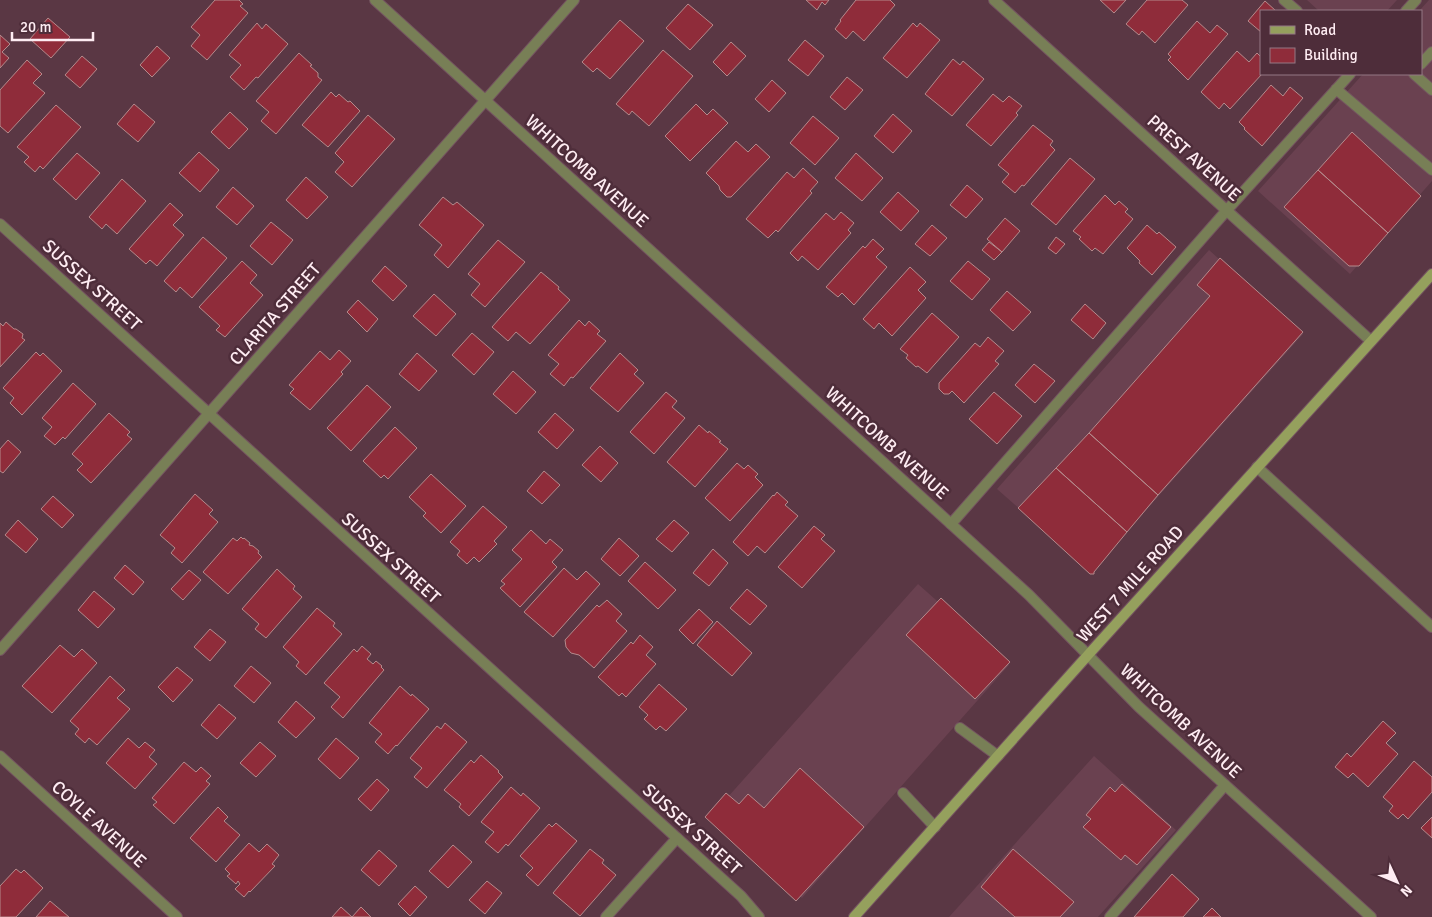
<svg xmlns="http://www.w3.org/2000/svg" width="1432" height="917" font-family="Signika,sans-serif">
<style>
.built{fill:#6a4150}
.building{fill:#8f2c3a;stroke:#b58a8c}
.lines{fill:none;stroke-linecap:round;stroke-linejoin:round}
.service-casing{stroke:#745460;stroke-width:12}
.minor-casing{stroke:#745460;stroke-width:12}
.secondary-casing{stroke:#745460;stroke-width:12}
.service{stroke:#787f56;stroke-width:10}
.minor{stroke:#787f56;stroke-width:10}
.secondary{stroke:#95a05d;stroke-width:10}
.labels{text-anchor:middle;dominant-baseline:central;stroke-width:5;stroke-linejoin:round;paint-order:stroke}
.street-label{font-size:18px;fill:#feecf2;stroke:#4e2d3a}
</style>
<rect width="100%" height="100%" fill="#5a3744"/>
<path class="built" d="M1307 0H1397L1387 11H1319Z
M1429 0H1432V181L1350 274 1258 191 1363 74H1421V11H1419Z
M1209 250 1303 334 1091 572 997 489Z
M918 584 1009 665 802 898 710 817Z
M1094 756 1176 830 1098 917H949Z"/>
<path class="building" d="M215 0H239L243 4 240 6 248 13 207 60 191 46 200 35 191 27Z
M806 0H829L825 5 822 2 817 10Z
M856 0H890L895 5 864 41 853 31 846 39 835 29 841 21 840 20Z
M1100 0H1126L1114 13Z
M1147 0H1182L1188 5 1155 43 1142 31 1139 35 1126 24Z
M1265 1 1276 11H1261V32L1248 21Z
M688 4 713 25 690 50 666 28Z
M48 18 70 37 51 58 30 39Z
M620 20 644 41 610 79 597 68 593 72 582 62Z
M1197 21 1210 33 1217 25 1228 34 1188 80 1168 60 1171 57 1168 54Z
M257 23 262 29 266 24 288 44 258 78 256 77 244 90 230 77 241 65 229 55Z
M913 23 917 27 920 23 940 40 907 78 883 58Z
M0 35 10 44 2 52 9 58 0 68Z
M805 40 824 56 808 76 788 60Z
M731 42 746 56 727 76 713 62Z
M157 46 170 58 152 77 140 65Z
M663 50 693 76 649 126 632 111 629 115 616 104Z
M1237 51 1249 62 1257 53 1261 57V74H1262L1230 109 1224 103 1219 109 1201 92Z
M299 53 312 65 310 66 318 73V77L322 80 276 134 261 121 269 112 256 101Z
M82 56 97 69 80 88 65 75Z
M953 59 960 65 963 61 984 79 952 116 925 94Z
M27 60 42 74 33 83 45 93 8 133 0 126V90Z
M847 77 863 90 845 110 830 97Z
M772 80 786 93 769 112 755 99Z
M1271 85 1283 96 1290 87 1303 98 1262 146 1244 129 1245 128 1239 122Z
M331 92 336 97 339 94 348 102 350 101 360 111 328 147 302 125Z
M993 94 1003 102 1009 96 1022 106 1016 113 1018 115 991 146 966 125Z
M134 104 155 122 138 142 117 124Z
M696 104 707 115 713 109 728 123 690 161 665 136Z
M56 105 81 127 43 169 40 166 35 172 24 162 29 157 17 147Z
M230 112 248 129 229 149 211 132Z
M893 114 912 131 893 153 874 136Z
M368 115 395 139 352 187 335 172 344 162 335 153Z
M813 116 839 138 815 165 790 143Z
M1033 125 1053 141 1050 145 1055 150 1024 186 1022 185 1015 193 1002 182 1009 174 998 165Z
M1352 132 1421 196 1388 233 1318 170Z
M736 141 748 152 756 144 770 157 731 197H727L720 190 719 186 706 173Z
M199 152 219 170 200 192 179 173Z
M77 153 100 173 76 200 53 179Z
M856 153 883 178 862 201 835 178Z
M1070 158 1095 179 1056 225 1031 204Z
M803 168 818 182 810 191 812 193 778 232 776 230 768 238 746 219 787 172 794 178Z
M1318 170 1388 233 1359 266H1349L1284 207Z
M306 177 328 197 307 219 286 200Z
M122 179 146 201 117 234 106 224 102 229 89 217Z
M967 185 983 199 966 218 950 205Z
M233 187 254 206 237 225 216 207Z
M898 192 919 211 901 231 880 212Z
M1105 195 1115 205 1119 201 1128 209 1125 212 1133 219 1103 254 1095 248 1092 251 1079 239 1081 237 1073 231Z
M443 197 453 205 457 202 484 225 448 268 434 255 442 245 419 225Z
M170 203 183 215 173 225 184 235 157 266 150 260 146 264 129 249Z
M841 212 854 223 848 230 851 233 818 270 802 256 798 261 790 253 826 213 834 220Z
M1005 218 1020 231 1002 252 987 239Z
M271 222 293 240 272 265 250 246Z
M932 225 947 238 930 256 915 244Z
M1147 225 1157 234 1159 232 1176 247 1152 275 1139 263 1140 261 1127 248Z
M203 237 227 258 192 298 180 287 176 292 164 281Z
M1056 237 1065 244 1056 254 1048 248Z
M873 239 884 249 876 257 887 267 854 305 842 293 838 297 826 287 863 246 865 248Z
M498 240 525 262 485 307 471 295 480 284 468 274Z
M989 242 1002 252 994 260 982 250Z
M1220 258 1303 332 1158 495 1089 433 1210 296 1197 285Z
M242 261 257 275 250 283 263 295 225 337 216 330 220 326 199 307Z
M968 261 990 279 972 300 950 281Z
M385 266 407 286 393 301 372 281Z
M910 267 926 282 918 290 926 298 892 336 879 323 874 329 863 319Z
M541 272 559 287 558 289 570 300 530 344 516 332 508 341 492 327Z
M1007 291 1031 312 1013 331 990 310Z
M434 294 456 314 436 336 413 316Z
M358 300 378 319 367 332 347 312Z
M1085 304 1106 323 1093 339 1071 320Z
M932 313 959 337 927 373 918 366 916 367 906 358 908 355 900 349Z
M579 320 585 326 589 321 600 331 597 334 606 341 573 378 571 377 564 386 550 374 559 364 548 355Z
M6 322 14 329H16L23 334 22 338 25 340 0 367V323L3 326Z
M472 333 494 352 474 375 452 355Z
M988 337 1004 351 995 361 999 364 964 403 952 391 949 394H944L939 389V383L975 343 980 347Z
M339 350 351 361 341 372 343 374 310 410 290 393 294 389 289 385 320 351 330 360Z
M36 352 40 356 43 353 62 371 22 415 10 403 14 398 3 388Z
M417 353 437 371 419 391 399 374Z
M620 353 638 370 634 374 644 383 618 412 590 388Z
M1034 364 1055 381 1035 403 1015 385Z
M513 371 536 392 516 414 493 394Z
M73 383 96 404 65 439 63 437 55 445 44 436 52 427 42 418Z
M367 385 391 407 351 451 327 428Z
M666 392 677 401 672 407 685 418 654 454 630 432Z
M994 392 1022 416 997 444 969 419Z
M109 413 130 432 127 435 132 439 91 483 77 470 83 464 72 454Z
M555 413 574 430 557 449 538 432Z
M699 425 708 433 709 431 721 441 719 442 728 449 695 487 667 462Z
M395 427 417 448 388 479 384 475 381 478 363 461Z
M1089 433 1158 495 1127 532 1056 468Z
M8 440 21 452 3 473 0 471V449Z
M600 446 618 463 601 482 582 465Z
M737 463 744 469 748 465 758 474 755 477 763 485 730 521 705 498Z
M1056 468 1127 532 1094 572V574H1090L1018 508Z
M544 471 560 485 542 504 527 491Z
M431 474 466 506 441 533 423 516 426 513 409 497Z
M777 492 788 502 785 505 798 516 765 553 757 546 748 556 733 542 773 495 774 496Z
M195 494 213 510 209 514 218 522 182 563 171 553 175 548 160 535Z
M53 496 74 515 62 528 41 509Z
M483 506 507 527 494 541 497 544 479 562 474 557 467 564 457 555 460 551 450 542Z
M18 520 38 539 26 553 5 535Z
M674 520 689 533 672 552 656 539Z
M814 526 825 535 821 539 835 551 802 588 778 567Z
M531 530 546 544 550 539 563 550 552 562 557 567 520 607 500 588 505 584 501 581 522 559 512 550Z
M241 537 243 539 244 538 250 543 249 545 253 546 259 551 258 553 262 557 228 594 203 572 233 538 237 541Z
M619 538 639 556 620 576 601 559Z
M713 549 728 563 709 586 693 573Z
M645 562 676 590 658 609 628 581Z
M125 565 144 582 133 595 114 578Z
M564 568 577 580 586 571 600 584 553 637 524 612Z
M277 569 295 586 293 589 302 597 266 638 255 629 259 624 242 609Z
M189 570 201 580 183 600 171 589Z
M747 589 767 606 750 625 730 608Z
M94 591 115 609 98 628 78 610Z
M941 598 1010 662 975 699 906 635Z
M607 600 622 614 616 621 627 631 594 668 579 655 571 653 566 647 565 640 597 605 599 607Z
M317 608 335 623 333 626 342 634 306 675 296 666 299 662 283 647Z
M699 609 713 622 693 644 679 630Z
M717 621 752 653 732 676 697 645Z
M210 629 226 642 210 661 194 647Z
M640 635 653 647 646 655 656 664 626 697 622 693 619 696 598 677 631 642 633 644Z
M60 645 74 657 82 649 97 663 52 713 22 686Z
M362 646 371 654 367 659 373 664 376 661 382 666 381 667 384 670 343 718 331 707 340 697 324 683 354 649 357 652Z
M251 666 271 683 254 703 234 686Z
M177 667 193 680 173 702 158 687Z
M110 676 125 690 117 698 130 709 97 745 89 738 85 743 75 734 79 729 70 721Z
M659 684 687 709 666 731 660 726 656 730 644 719 648 715 639 707Z
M400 686 411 696 412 694 429 709 397 746 396 745 388 754 375 742 382 734 369 723Z
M296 701 315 718 296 738 278 722Z
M219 704 236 718 217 739 201 725Z
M1383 721 1396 733 1386 743 1398 754 1368 787 1353 773 1348 778 1335 767 1347 753 1351 757Z
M445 723 467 742 427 788 414 777 422 768 410 758 437 726 441 729Z
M128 738 139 748 145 742 155 750 149 757 157 764 135 789 106 763Z
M336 738 359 758 340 779 318 759Z
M260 742 276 756 256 777 240 763Z
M481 755 499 771 498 772 503 777 469 816 459 807 461 804 444 790 471 760 474 763Z
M1414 761 1432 777V792L1408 819 1403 814 1398 819 1389 811 1393 806 1383 797Z
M184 762 196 772 201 767 211 776 206 781 210 784 174 824 153 805 157 802 152 798Z
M800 768 864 827 796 901 705 817 726 793 739 804 748 794 764 808Z
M377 779 389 790 371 811 358 799Z
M1122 784 1171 827 1137 865 1125 855 1121 860 1083 827 1091 819 1086 815 1110 787 1115 792Z
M511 787 521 796 523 793 540 808 508 846 506 844 498 853 485 842 494 832 481 822Z
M218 807 228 817 224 821 240 835 216 862 190 838Z
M1432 817V838L1421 828Z
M556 823 577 841 538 886 526 875 533 868 520 856 549 824 552 827Z
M249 843 259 852 267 844 279 855 272 864 275 866 250 892 249 891 244 897 235 889 240 884 238 881 236 884 227 876 230 874 225 869Z
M453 845 472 862 448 888 429 871Z
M590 849 604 860 602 863 616 875 580 916 553 893Z
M1013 849 1074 902 1060 917H1015L981 887Z
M379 850 397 866 379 886 361 870Z
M16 869 21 873 24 870 43 888 16 917H0V886Z
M1172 874 1199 899 1183 917H1134Z
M487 881 502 893 485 914 469 900Z
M415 886 427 897 410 916 398 904Z
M50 901 69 917H36Z
M341 907 352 917H332Z
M361 907 371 917H352Z
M1212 908 1221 917H1203Z"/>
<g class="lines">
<g class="service-casing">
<path id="service" d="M1284 0 1297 11
M1406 11 1416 0
M1421 64 1432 52
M1414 74 1432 90
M1336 89 1432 170
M1257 467 1432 627
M951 524 1227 210 1350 74
M960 728 998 756
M903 793 935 827
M606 917 677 838
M1110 917 1225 785"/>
</g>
<g class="minor-casing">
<path id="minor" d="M375 0 1029 595 1139 707 1371 917
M994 0 1371 341
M0 224 677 838 741 896 759 917
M0 650 574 0
M0 756 177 917"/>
</g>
<g class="secondary-casing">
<path id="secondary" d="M854 917 1088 655 1432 274"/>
</g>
<use href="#service" class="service"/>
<use href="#minor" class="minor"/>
<use href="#secondary" class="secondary"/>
</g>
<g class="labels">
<g class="street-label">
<text transform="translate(1194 158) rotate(42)">PREST AVENUE</text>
<text transform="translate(587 171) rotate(42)">WHITCOMB AVENUE</text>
<text transform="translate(92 285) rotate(42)">SUSSEX STREET</text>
<text transform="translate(275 314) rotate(-49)">CLARITA STREET</text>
<text transform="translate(887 443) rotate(42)">WHITCOMB AVENUE</text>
<text transform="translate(391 558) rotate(42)">SUSSEX STREET</text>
<text transform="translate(1130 584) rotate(-48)">WEST 7 MILE ROAD</text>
<text transform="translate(1181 721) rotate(43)">WHITCOMB AVENUE</text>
<text transform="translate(99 824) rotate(42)">COYLE AVENUE</text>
<text transform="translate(692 829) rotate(42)">SUSSEX STREET</text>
</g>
</g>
<rect x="1260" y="10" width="162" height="65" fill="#4e2d3a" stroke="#947984"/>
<rect x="1270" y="26" width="25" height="8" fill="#95a05d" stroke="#947984"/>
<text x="1304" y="35" font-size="15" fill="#feecf2">Road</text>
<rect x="1270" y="48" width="25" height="15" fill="#8f2c3a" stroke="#947984"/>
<text x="1304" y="60" font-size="15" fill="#feecf2">Building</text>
<g transform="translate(1397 882) rotate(134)" stroke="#4e2d3a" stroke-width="4" paint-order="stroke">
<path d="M0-4L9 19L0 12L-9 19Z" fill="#feecf2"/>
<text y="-8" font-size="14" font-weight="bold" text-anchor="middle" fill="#feecf2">N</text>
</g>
<path d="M12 32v8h81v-8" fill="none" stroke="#feecf2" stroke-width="2.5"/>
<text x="20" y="32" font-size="15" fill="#feecf2" stroke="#4e2d3a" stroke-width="4" paint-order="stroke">20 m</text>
</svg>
